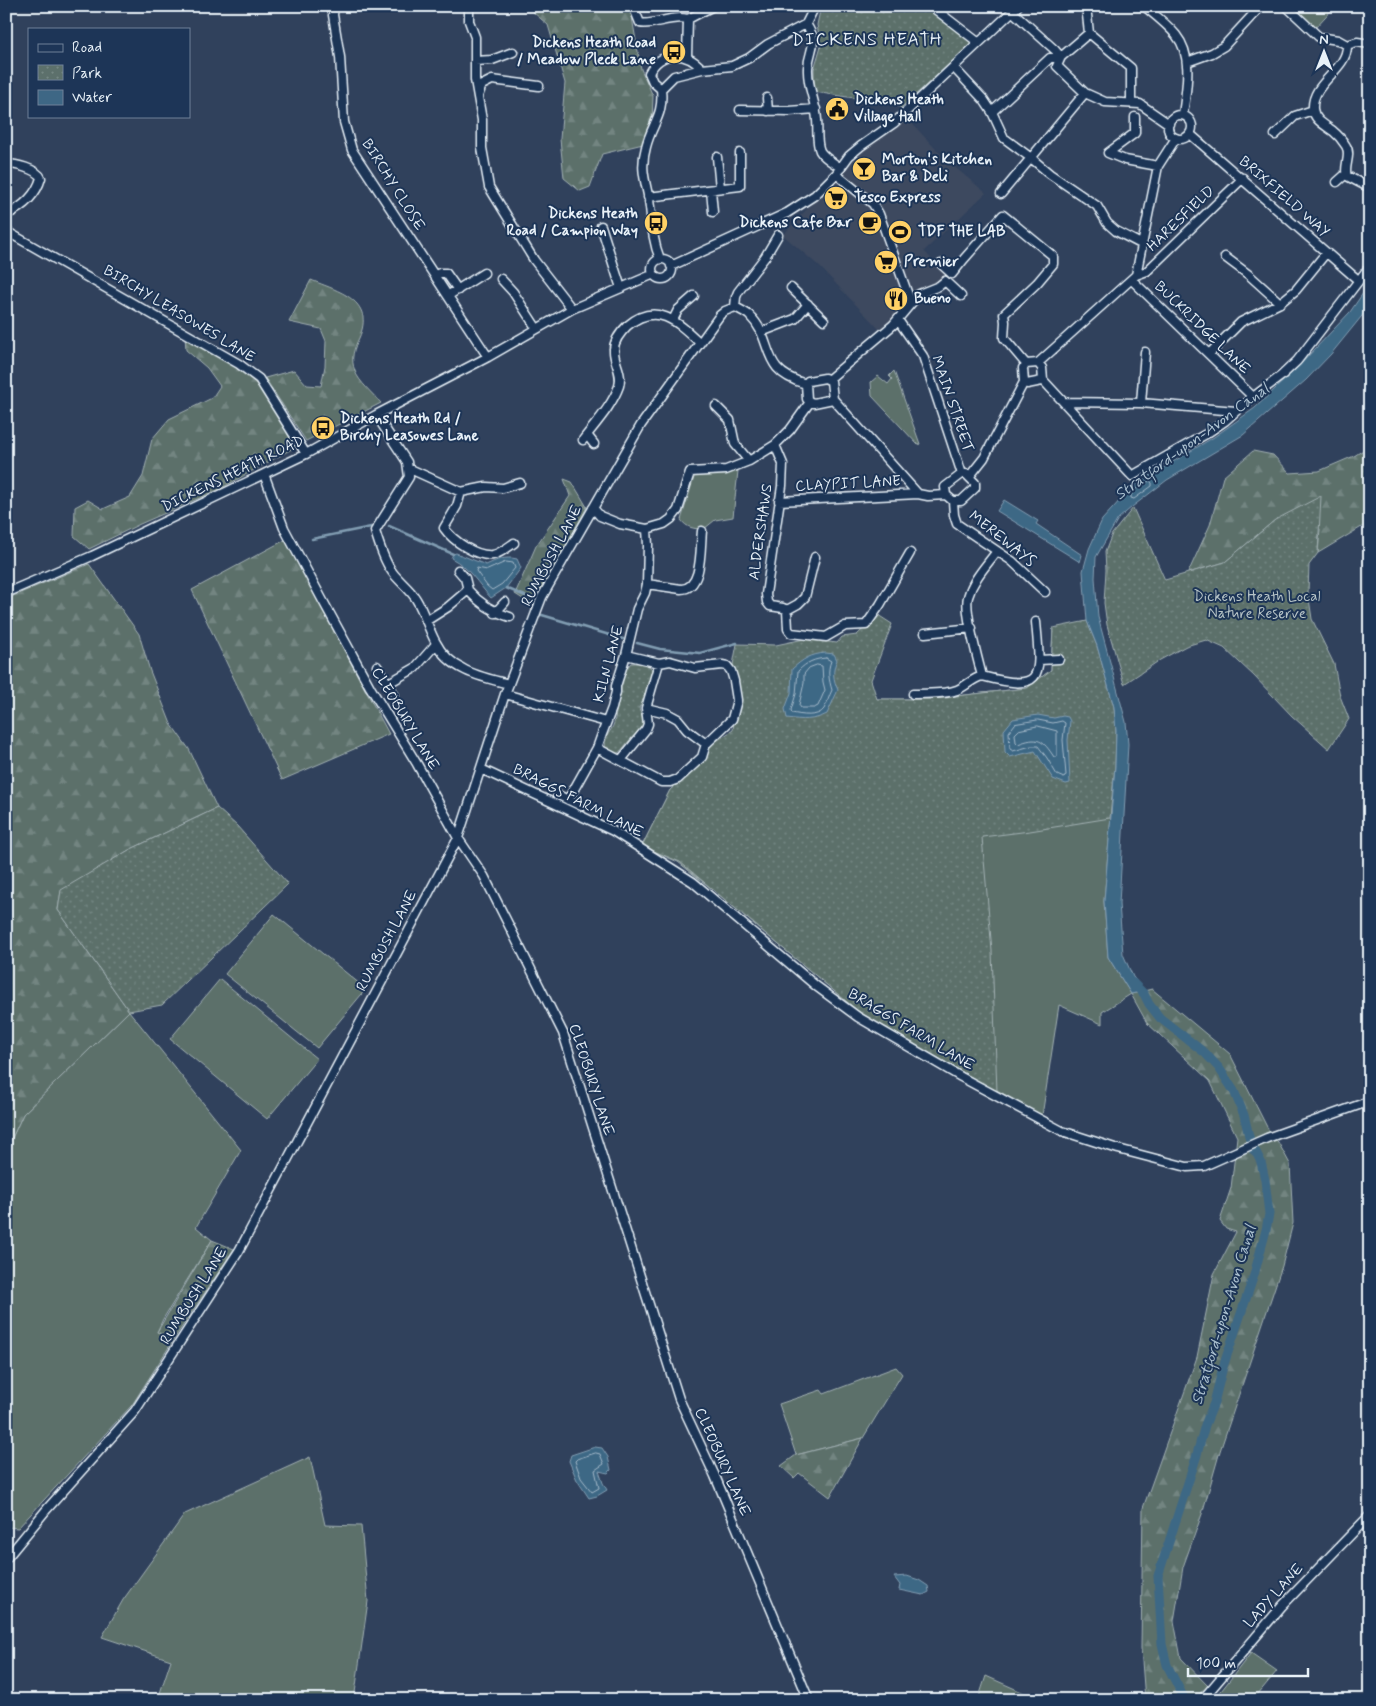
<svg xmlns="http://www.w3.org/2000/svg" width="1376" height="1706" font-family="Mynerve,sans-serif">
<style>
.built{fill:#3d495f}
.grass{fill:#5c706b;stroke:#a2b0b2}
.forest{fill:url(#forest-firs);stroke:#a2b0b2}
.park{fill:url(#park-dots);stroke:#a2b0b2}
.water{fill:#3e6785;stroke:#829eb3}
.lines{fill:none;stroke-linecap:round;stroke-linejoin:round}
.shore{stroke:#a4baca;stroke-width:1}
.stream{stroke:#829eb3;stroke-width:2.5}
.canal{stroke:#3e6785;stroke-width:9}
.minor-casing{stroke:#e8f1f8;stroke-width:11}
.minor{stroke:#1d3557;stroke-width:8}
.labels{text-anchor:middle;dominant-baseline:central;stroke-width:4;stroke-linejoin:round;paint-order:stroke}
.poi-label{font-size:15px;font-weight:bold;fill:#e8f1f8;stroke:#1d3557;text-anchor:start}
.street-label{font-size:15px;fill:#e8f1f8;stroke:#1d3557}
.park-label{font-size:15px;fill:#b7c4c7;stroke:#1d3557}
.water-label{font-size:16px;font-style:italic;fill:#acc1d0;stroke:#1d3557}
.quarter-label{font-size:18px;letter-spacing:1px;fill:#e8f1f8;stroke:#1d3557}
</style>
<defs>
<pattern id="forest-firs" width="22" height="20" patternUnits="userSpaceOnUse" patternTransform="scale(1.25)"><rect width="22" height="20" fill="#5c706b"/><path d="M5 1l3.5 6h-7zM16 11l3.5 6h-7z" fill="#738581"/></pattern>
<pattern id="park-dots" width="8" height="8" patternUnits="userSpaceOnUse" patternTransform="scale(1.25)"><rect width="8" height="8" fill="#5c706b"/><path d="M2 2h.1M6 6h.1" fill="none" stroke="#738581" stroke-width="1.8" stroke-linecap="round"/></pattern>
</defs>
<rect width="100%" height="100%" fill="#30415c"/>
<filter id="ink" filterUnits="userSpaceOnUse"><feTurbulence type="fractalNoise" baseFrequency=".02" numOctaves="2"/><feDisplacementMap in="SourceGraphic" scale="10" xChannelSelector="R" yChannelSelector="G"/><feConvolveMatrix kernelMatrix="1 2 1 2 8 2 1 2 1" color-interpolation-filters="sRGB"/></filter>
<g filter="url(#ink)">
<path class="built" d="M906 117 946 160 986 193 924 251 946 274 937 285 913 294 890 322 879 329 820 267 783 235 844 169 871 144Z"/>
<path class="grass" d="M1292 6H1335L1314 29Z
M894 371 920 444 918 445 872 396 871 382 878 376 888 384 892 379 889 376Z
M738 471 733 517 715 520 704 529C694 529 687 528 681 520L695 474Z
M1053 628 1116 732 1115 766 1104 901 1108 957 1131 994 1102 1012V1024L1059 1005 1042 1116 858 1011 712 889 678 862 642 846 670 790 701 763 712 744 877 699H930L1027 688 1051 670Z
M274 914 366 989 317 1048 225 974Z
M220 979 317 1059 267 1119 170 1039Z
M129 1011 241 1150 196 1227 212 1240 163 1319 157 1332 174 1339 132 1405 18 1528 6 1527V1264L9 1260 6 1257V1151L23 1114Z
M896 1367 902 1374 863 1438 796 1455 779 1404 821 1390 824 1394Z
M310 1457 325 1525 361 1526 368 1601 354 1700 158 1699 171 1660 102 1637 123 1600 185 1514Z
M1251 1653 1277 1671 1253 1700H1214Z
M986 1676 1040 1700H978Z"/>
<path class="forest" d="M526 6H630L641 69 653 96 652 122 643 144 602 154 590 187 580 191 564 178 560 139 565 83 548 25Z
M311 280C338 291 376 300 359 338 354 348 350 359 355 371 358 381 374 395 381 403L306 441 265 378 294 370 307 385 321 386 325 366 326 341 321 329 289 322Z
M185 337 252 376 297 446 218 490 140 524 89 549 74 536 75 507 88 500 103 509 130 497 143 476 152 439 169 419 212 398 220 386 207 368 186 350Z
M1370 446V522L1318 553 1320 529 1275 520 1225 562 1188 573 1210 525 1223 477 1253 451 1273 455 1290 473 1319 471 1354 456Z
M564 479 572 482 587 507 560 557 531 604 515 594 536 546 570 496Z
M285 540 389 734 282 780 192 590Z
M89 564 139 634 150 671 171 724 189 749 217 808 129 850 61 891 58 910 129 1011 23 1114 6 1151V599Z
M1152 989 1230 1054 1268 1129 1278 1142 1290 1164 1293 1223 1282 1266 1220 1451 1202 1514 1183 1567 1174 1621 1181 1658 1208 1686 1193 1700H1145L1141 1648 1143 1508 1197 1357 1214 1274 1236 1232 1226 1229 1220 1221 1231 1188 1237 1137 1210 1081 1147 1023 1131 994Z
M212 1240 234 1249 174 1339 157 1332Z
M863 1438 830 1497 799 1473 794 1478 781 1466 796 1455Z"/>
<path class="park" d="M821 6H925L957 30 972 43 901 108 895 104 814 92V69L821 46 817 25Z
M1321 496 1318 553 1309 565 1308 592 1312 619 1334 664 1340 696 1349 719 1329 749 1292 716 1254 676 1224 648 1206 640 1186 646 1160 660 1124 684 1107 625 1104 603 1106 570 1105 552 1112 534 1133 508 1165 580 1225 562 1275 520Z
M878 615 892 624 871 680 877 699H930L1027 688 1051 670 1053 628 1087 621 1097 646 1114 707 1116 732 1115 766 1110 818 1030 831 982 837 992 951 997 1092 858 1011 680 862 642 846 670 790 701 763 712 744 733 730 736 707 731 675 737 644 776 645 804 639 837 643 842 637 857 635Z
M631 663C669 662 649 688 639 708L645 723C640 733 635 733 629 741 620 751 618 760 605 747 605 733 611 733 614 723 620 700 613 682 631 663Z
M217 808 237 826 288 884 162 1005 129 1011 58 910 61 890 129 850Z"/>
<path class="water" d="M1370 283V306L1331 354 1306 380 1243 435 1167 480 1132 507 1118 519 1096 557 1095 578 1098 617 1126 722 1128 744 1119 904 1123 954 1133 977 1145 991 1131 994 1108 957 1104 901 1115 766 1116 731 1114 707 1097 646 1087 621 1083 571 1089 549 1102 520 1133 486 1214 437 1255 408 1296 369 1334 329 1350 312Z
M1004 500 1038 521 1036 524 1082 555 1080 562 997 511Z
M456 553 486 565C497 560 505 556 517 559L521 568 506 588 491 598C478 584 469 567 451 558L453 554Z
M826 653 834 654 837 660C832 671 833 679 838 690L827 714C813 721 802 720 787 718L785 709 791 693 792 669C803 659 811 654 826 653Z
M1038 715 1054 718 1063 716 1068 717 1070 721 1068 740 1070 783 1066 784 1053 779 1035 751 1010 757 1005 752 1004 730 1013 719Z
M595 1447 602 1448 608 1457 611 1470 608 1473 599 1471 603 1483 607 1490 597 1496 589 1498 577 1480 569 1461 571 1455Z
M907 1576 919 1580 928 1586 929 1592 923 1595 899 1590 900 1585 894 1577Z"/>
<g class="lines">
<path class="shore" d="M1150 481 1152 483V486L1134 499 1131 498V495L1136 489Z
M506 562 513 563 515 568 502 584 492 590 487 586 476 571 477 568 487 570Z
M826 658 831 661C827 671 829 680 832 690 829 696 827 704 824 709 818 718 801 715 792 713L791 710 796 694 798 671C807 662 814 659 826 658Z
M817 665 822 666 823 682 825 690 818 706 814 708H801L799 705 804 683V674L809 668Z
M1038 720 1053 723 1062 721 1065 723 1063 740 1066 775 1064 778 1057 775 1047 758 1038 746H1031L1013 751 1010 749 1009 732 1015 724Z
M1038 726 1057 731V757H1054C1043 740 1038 736 1018 744L1016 742 1015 734 1019 730Z
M596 1453 600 1454 604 1464 595 1470 599 1488 592 1492 581 1478 575 1461 577 1459Z"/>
<path class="stream" d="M389 526 453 554
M312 539 371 527
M506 588 525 596
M542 615 623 639
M637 643 660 649 700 653 737 643"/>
<path class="canal" d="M1133 983 1144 994 1149 1004 1160 1018 1205 1053 1219 1068 1234 1091 1244 1115 1252 1149 1256 1152 1261 1162 1265 1180 1269 1214 1266 1230 1254 1275 1223 1367 1214 1403 1205 1425 1196 1458 1158 1576 1162 1644 1167 1665 1185 1700"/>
<g class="minor-casing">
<path id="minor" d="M334 6 333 15 340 57 344 122 352 150 488 357
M633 6 640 23C654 26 670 15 688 19
M931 6 979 43
M1086 6 1089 33 1131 68V103
M1144 6C1155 15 1167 24 1176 35 1194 57 1186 90 1183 115
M1286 6 1319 37 1338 40 1347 45C1348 70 1311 82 1313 109 1314 120 1325 125 1333 131 1338 135 1343 141 1346 146 1352 155 1343 167 1347 176L1370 188
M469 10V21L475 37V80L482 120V148L489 187 534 260 572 309
M1013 12 1055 50 1061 57 1057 66 1085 93 1105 102 1140 104 1169 124
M806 24C820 45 809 47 808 68 807 87 816 102 817 120 818 130 816 142 820 151 824 158 834 163 841 168
M1347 45 1357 42 1370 44
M687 57 688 19 713 6
M475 61 492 60 513 52
M1187 62 1212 53 1224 46 1261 6
M954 68 984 100 992 112 1004 138 1031 158 1001 194
M661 89 674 76 702 69 732 66 749 58 768 44 806 24 815 6
M1085 93 1031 158 1050 174 1097 206 1107 223 1116 231 1141 244
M478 96 482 85 492 80 539 86
M767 98 768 111
M740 110 789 111 816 109
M992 112 1050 58 1061 57 1089 33
M1168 127a12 12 0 1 1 24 0a12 12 0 1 1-24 0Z
M1135 117V133L1108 153 1125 160 1158 166
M1190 134 1358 280
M1275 135 1295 116 1313 110
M717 157 720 188
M6 164C16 164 37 169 41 178 36 196 23 207 6 215
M836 174 873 204 879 214 911 303
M1337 182 1346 174
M711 190 713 212
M648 197 740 186V153
M601 226 621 288
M6 231 239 364 259 379 306 454
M1225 257 1249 275 1280 303
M660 259C653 242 652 225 650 207 647 183 639 172 646 147 652 123 664 116 661 89L653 82 649 73C661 50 686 51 702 69
M652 269a10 10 0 1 1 20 0a10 10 0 1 1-20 0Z
M941 264 952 274 964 259 1003 215 1053 256V264L1037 283 1004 314 1005 322 1004 338 1026 364
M671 266 787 213 815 195 836 174 849 156 861 146 894 123 1018 6
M435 275 440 273H446L458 290
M1136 275 1147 271 1243 178
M501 279 513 292 537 329
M1132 280 1253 397
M791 288 824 320
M449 295 484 273
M735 307 736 297 738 292 765 257 778 235
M673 320 678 310 694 296
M898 320 923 356 962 474
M761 332 795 319 808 304
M1209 354 1241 322 1280 303 1296 290 1326 253
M1038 363 1042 368 1043 380 1042 381 1027 384 1024 382 1023 368 1026 364 1038 363 1136 275 1158 166 1176 138
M825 378 831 381 833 399 814 403 810 402 807 399 806 384 808 381Z
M829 379 893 325 919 294 939 286 945 281 961 296
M1043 380 1132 476 1206 434 1225 421 1243 405
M833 399 918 494 928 496 946 495
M1248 401 1281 376 1297 361 1370 266
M1064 402 1141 403 1236 411
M1141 403 1145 352
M716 406 730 420 735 444 749 461
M376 415 407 462 409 477 375 531C379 544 384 561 393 573 400 582 410 589 416 599 424 612 428 628 435 641 449 670 480 677 509 684
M587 435 594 444
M583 440C595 424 612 406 619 386 623 372 613 362 614 349 614 340 621 332 627 326 656 301 678 322 699 342
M775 445 783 464 782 486 766 594 767 602 770 606 783 608 787 610 788 629 791 633 826 637 845 626 866 625 880 605 910 553
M408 468 461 492
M264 474 284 528 323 601 370 687 417 764 458 838 484 876 563 1033 679 1399 715 1476 809 1700
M962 474H966L975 483V488L961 501H953L946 495 945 487Z
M969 477 984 458 1024 382
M779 501 918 494
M953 501 954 515 957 524 1012 561 1045 592
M593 508 600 516 620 524 647 529 664 524 671 519 678 510 690 472 726 470 749 461 775 445 790 430 810 402
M514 543C507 548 501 553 493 555 476 557 453 541 444 528L457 506 461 492 486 487 503 488 520 483
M997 551C986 566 973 579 968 597 964 610 978 660 982 676 1045 693 1041 677 1036 622
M647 584 681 589C703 589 700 548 702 531
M468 590C480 604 493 612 510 617
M6 593 92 556 306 454 376 415 488 357 572 309 654 274
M787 610 798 604 805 597 815 557
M495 613 505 602
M426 621 448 607 468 590 465 578 458 570
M925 633 972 628
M1039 660 1059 659
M377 666 394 694
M387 684 415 668 436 644
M505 694 606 722
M913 694C926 693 944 695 957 690 966 686 972 679 982 676
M646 708 667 713 678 719 687 730 706 744
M597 748 661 782H670L678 779 702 757 706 744 732 719 737 700 734 681 731 671 727 666 722 665 695 668 670 661 659 663 626 655
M621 760 646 729 648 724 646 708 659 663
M481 769 613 831 693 882 816 986 858 1017 961 1077 1062 1131 1118 1149 1187 1167 1204 1166 1267 1138 1370 1101
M558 795 581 806
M568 800 597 748 602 734 612 708 616 692V686L626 655 637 609 645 593 647 584 648 545 647 529
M6 1559 47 1509 135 1411 239 1251 458 838 505 694 542 597 641 425 720 315 725 311 735 307C739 309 745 312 749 315 776 341 757 370 806 384
M1202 1700 1282 1606 1370 1515"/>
</g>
<use href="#minor" class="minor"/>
</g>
</g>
<defs>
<g id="bus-disc" transform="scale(1.25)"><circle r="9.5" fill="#ffd166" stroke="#1d3557"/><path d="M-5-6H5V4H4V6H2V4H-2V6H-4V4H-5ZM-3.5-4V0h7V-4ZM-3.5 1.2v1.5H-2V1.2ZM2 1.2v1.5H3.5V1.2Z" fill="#111"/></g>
<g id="civic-disc" transform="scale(1.25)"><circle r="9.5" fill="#ffd166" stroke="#1d3557"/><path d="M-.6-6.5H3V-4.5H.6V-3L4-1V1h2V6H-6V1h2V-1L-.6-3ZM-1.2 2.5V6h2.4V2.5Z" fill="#111"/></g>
<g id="bar-disc" transform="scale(1.25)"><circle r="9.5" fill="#ffd166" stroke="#1d3557"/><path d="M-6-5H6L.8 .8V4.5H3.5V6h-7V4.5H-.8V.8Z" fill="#111"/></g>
<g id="supermarket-disc" transform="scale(1.25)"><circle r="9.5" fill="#ffd166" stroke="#1d3557"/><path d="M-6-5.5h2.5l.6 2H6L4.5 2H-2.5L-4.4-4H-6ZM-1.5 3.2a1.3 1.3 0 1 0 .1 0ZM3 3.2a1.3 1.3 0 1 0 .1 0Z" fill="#111"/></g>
<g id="cafe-disc" transform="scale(1.25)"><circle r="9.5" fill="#ffd166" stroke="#1d3557"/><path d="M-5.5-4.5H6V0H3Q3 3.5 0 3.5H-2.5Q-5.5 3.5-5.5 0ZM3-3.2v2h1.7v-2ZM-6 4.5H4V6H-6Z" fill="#111"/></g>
<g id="stadium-disc" transform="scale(1.25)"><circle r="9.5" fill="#ffd166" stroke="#1d3557"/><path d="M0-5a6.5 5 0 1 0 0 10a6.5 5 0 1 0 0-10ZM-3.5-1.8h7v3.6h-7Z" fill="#111"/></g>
<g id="restaurant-disc" transform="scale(1.25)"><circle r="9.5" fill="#ffd166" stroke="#1d3557"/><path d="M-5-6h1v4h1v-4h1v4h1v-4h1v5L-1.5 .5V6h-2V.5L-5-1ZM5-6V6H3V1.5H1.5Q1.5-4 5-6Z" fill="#111"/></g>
</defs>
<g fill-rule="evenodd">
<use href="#bus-disc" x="674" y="52"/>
<use href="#civic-disc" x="837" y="109"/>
<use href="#bar-disc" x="864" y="169"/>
<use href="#supermarket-disc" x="836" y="198"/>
<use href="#bus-disc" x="656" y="223"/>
<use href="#cafe-disc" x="870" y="223"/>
<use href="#stadium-disc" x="900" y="232"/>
<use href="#supermarket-disc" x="886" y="262"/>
<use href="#restaurant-disc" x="896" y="299"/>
<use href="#bus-disc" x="323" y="428"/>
</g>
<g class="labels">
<g class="poi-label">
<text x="656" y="43" text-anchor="end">Dickens Heath Road<tspan x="656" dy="17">/ Meadow Pleck Lane</tspan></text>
<text x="854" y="100">Dickens Heath<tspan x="854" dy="17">Village Hall</tspan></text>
<text x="882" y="160">Morton's Kitchen<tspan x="882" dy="17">Bar &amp; Deli</tspan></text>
<text x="854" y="198">Tesco Express</text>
<text x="638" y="214" text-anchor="end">Dickens Heath<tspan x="638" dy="17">Road / Campion Way</tspan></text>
<text x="852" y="223" text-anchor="end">Dickens Cafe Bar</text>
<text x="918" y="232">TDF THE LAB</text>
<text x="904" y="262">Premier</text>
<text x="914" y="299">Bueno</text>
<text x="340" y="419">Dickens Heath Rd /<tspan x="340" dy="17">Birchy Leasowes Lane</tspan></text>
</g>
<g class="street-label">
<text transform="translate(393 185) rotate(58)">BIRCHY CLOSE</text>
<text transform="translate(1284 197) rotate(41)">BRIXFIELD WAY</text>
<text transform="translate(1181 219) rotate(-44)">HARESFIELD</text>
<text transform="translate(179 314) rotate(31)">BIRCHY LEASOWES LANE</text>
<text transform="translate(1202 328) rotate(44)">BUCKRIDGE LANE</text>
<text transform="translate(952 404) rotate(71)">MAIN STREET</text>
<text transform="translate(233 474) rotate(-26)">DICKENS HEATH ROAD</text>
<text transform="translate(848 484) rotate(-3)">CLAYPIT LANE</text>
<text transform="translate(761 532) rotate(-82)">ALDERSHAWS</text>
<text transform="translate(1002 539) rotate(38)">MEREWAYS</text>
<text transform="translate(552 556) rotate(-62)">RUMBUSH LANE</text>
<text transform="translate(609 664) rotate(-75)">KILN LANE</text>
<text transform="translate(405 719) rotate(59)">CLEOBURY LANE</text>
<text transform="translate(578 801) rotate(27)">BRAGGS FARM LANE</text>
<text transform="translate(387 941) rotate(-62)">RUMBUSH LANE</text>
<text transform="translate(911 1030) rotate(31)">BRAGGS FARM LANE</text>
<text transform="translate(591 1080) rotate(72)">CLEOBURY LANE</text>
<text transform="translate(194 1296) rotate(-58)">RUMBUSH LANE</text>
<text transform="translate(722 1462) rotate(66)">CLEOBURY LANE</text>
<text transform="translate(1274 1596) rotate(-48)">LADY LANE</text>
</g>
<g class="park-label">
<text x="1257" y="597">Dickens Heath Local<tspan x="1257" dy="17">Nature Reserve</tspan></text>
</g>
<g class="water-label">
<text transform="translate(1192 442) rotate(-36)">Stratford-upon-Avon Canal</text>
<text transform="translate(1224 1315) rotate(-73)">Stratford-upon-Avon Canal</text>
</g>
<g class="quarter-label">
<text x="867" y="40">DICKENS HEATH</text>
</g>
</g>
<rect width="1376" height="1706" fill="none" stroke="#1d3557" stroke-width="25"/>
<rect x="12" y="12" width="1351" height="1681" fill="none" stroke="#e8f1f8" stroke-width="2" filter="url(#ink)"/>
<rect x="28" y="28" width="162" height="90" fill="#1d3557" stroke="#6e8097"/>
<rect x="38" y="44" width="25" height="8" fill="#1d3557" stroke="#6e8097"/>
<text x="72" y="52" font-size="15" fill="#e8f1f8">Road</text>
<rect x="38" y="65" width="25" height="15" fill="url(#park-dots)" stroke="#6e8097"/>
<text x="72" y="78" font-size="15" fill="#e8f1f8">Park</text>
<rect x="38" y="90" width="25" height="15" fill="#3e6785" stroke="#6e8097"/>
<text x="72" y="102" font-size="15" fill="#e8f1f8">Water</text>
<g transform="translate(1324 52)" stroke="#1d3557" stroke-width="4" paint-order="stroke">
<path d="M0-4L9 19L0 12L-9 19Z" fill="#e8f1f8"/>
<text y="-8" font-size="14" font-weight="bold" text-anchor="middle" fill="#e8f1f8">N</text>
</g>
<path d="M1188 1668v8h120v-8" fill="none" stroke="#e8f1f8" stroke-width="2.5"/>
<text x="1196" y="1668" font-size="15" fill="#e8f1f8" stroke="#1d3557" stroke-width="4" paint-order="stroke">100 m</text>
</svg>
